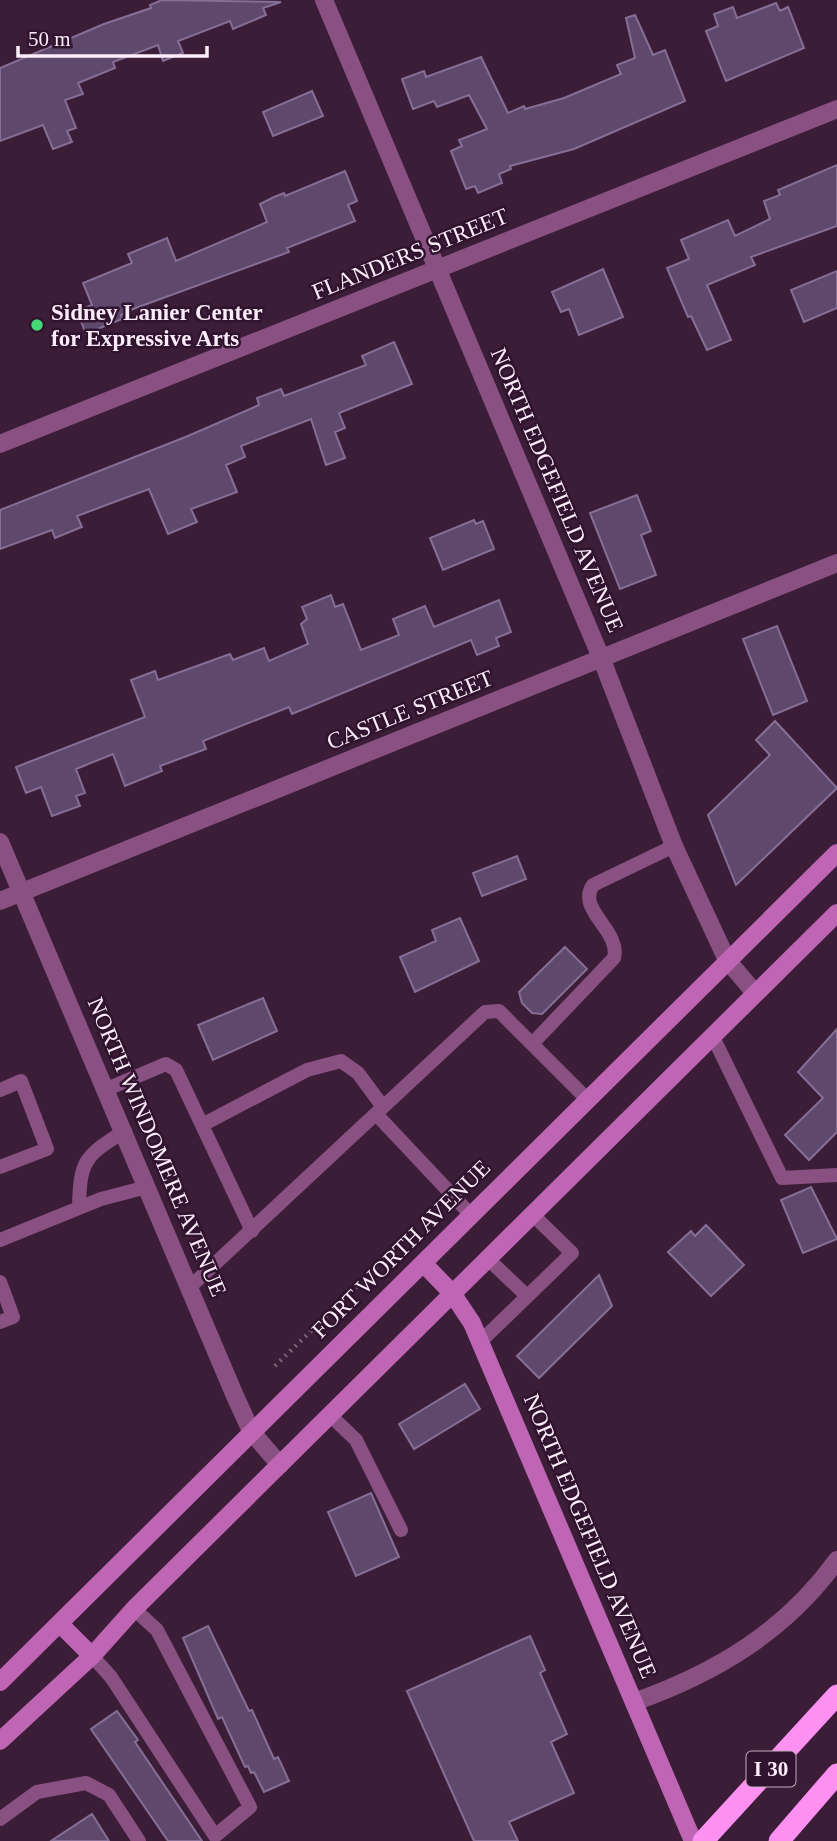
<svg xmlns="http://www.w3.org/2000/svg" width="837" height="1841" font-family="Georgia,serif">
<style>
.building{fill:#5e496d;stroke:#866f96;stroke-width:2}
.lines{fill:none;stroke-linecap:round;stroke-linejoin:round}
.path{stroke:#7a6177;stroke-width:4.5;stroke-dasharray:2 5;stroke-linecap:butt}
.lane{stroke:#895182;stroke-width:14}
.street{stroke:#895182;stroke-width:18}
.secondary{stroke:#be65b4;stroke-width:18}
.highway{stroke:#fe90f2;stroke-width:21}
.poi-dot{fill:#47d779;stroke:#30132e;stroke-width:2.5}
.labels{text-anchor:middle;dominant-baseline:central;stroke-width:5;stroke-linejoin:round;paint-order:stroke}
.shield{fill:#30132e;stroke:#c0acbd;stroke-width:2}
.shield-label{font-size:21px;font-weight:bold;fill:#fdedfa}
.street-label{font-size:23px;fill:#fdedfa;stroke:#30132e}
.poi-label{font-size:23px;font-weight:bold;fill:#fdedfa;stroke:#30132e;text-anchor:start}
</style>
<rect width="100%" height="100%" fill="#3b1d38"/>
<path class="building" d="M162 0 281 2 263 8 266 15 233 29 230 21 178 41 183 53 163 61 158 45 113 62 115 68 78 83 83 94 65 100 76 128 67 131 72 142 53 149 43 125 0 141V68L104 24 151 8 150 5Z
M776 3 780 11 788 7 804 48 726 81 706 31 718 26 714 14 733 7 737 18Z
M635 15 653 55 665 50 685 101 574 149 510 166 511 169 499 174 502 183 478 193 475 186 466 189 451 151 462 146 459 140 487 129 469 95 437 107 434 101 413 109 402 79 424 71 426 77 481 57 508 113 524 106 525 109 564 98 621 74 617 65 635 58 626 18Z
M312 91 323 116 273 136 263 112Z
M837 165V226L751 257 755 265 707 285 731 340 707 350 691 316 688 317 667 268 689 259 681 240 728 220 735 236 770 219 764 201 780 195 778 190Z
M345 171 357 201 348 205 355 221 287 248 289 252 133 309 121 315 122 319 86 334 77 311 92 305 83 283 132 263 128 254 167 238 176 261 267 222 260 204 274 197 284 193 285 196Z
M603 269 623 317 579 335 569 309 561 312 552 292Z
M837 271V308L804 322 791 290Z
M394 342 412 384 339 413 345 428 335 432 345 458 326 465 311 419 241 446 245 457 226 465 237 492 191 509 197 522 168 534 149 489 77 516 82 527 55 538 52 530 0 549V510L188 436 259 405 257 398 281 389 284 396 366 365 362 356Z
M637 495 651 531 641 535 656 575 620 589 590 513Z
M474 520 476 524 483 521 494 549 443 570 430 538Z
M331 595 335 607 343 604 361 650 399 635 393 619 425 606 434 627 499 600 511 632 496 638 499 646 477 655 471 640 292 714 289 707 203 741 206 749 160 766 162 771 125 786 113 754 76 769 85 793 76 796 80 806 52 816 41 787 26 793 16 767 145 717 131 680 155 671 158 680 230 654 233 660 264 648 269 661 308 644 301 624 307 619 302 607Z
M777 626 807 701 773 715 743 639Z
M775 721 837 788 736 885 708 815 770 755 756 740Z
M517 856 526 879 482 896 473 873Z
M460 918 479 961 415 992 400 957 436 941 432 930Z
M565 947 587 969 542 1014 532 1013 522 1003 519 992Z
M263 998 277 1031 213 1060 198 1025Z
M837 1029V1132L809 1160 785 1135 823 1098 798 1072Z
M811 1187 837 1239 803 1253 781 1200Z
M706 1225 744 1265 711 1296 668 1252 691 1231 695 1236Z
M599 1275 612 1306 539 1378 517 1356Z
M465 1384 480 1409 414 1449 399 1424Z
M371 1493 399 1557 356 1576 328 1512Z
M208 1626 249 1711 252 1710 274 1759 278 1757 289 1781 264 1792 254 1772 251 1773 248 1766 245 1767 222 1717 218 1719 183 1638Z
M530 1636 545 1670 540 1673 567 1734 551 1742 574 1793 509 1822 518 1841H474L407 1691Z
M117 1711 138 1740 135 1742 202 1841H168L91 1729Z
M92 1814 109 1841H51Z"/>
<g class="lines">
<path class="path" d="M275 1366 390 1254"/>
<path class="lane" d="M712 1035 782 1178 837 1175
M532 1044 587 1099
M107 1089 166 1064 176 1070 252 1231
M0 1090 21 1081 47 1149 0 1167
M376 1114 471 1215
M202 1125 307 1070 341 1061 358 1073 383 1107
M79 1208C80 1161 84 1156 125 1131
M0 1240 101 1199 147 1187
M487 1258 527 1296
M0 1282 13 1317 0 1322
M190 1287 485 1012 499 1011 532 1044 614 958C621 930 576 910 593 885L674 846
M480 1342 572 1253 532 1214
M330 1415 356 1440 401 1530
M92 1656 111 1677 215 1836 250 1807 157 1630 134 1609
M0 1819 37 1792 86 1783 109 1795 139 1841"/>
<path class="street" d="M324 0 602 660 674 846 727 960 755 993
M0 444 837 109
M0 842 235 1396 251 1431 280 1465
M0 901 837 563
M634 1702C716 1673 786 1631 837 1560"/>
<path class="secondary" d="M423 1263 452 1293 472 1323 693 1841
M60 1624 92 1656
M0 1682 837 853
M0 1741 92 1656 134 1609 837 913"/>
<path class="highway" d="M703 1841 837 1695
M779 1841 837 1774"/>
</g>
<circle class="poi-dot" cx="37" cy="325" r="7"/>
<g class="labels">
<rect class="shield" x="746.5" y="1751.5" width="49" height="35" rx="5"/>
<g class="shield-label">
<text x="771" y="1769">I 30</text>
</g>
<g class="street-label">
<text transform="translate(410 254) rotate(-22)">FLANDERS STREET</text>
<text transform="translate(557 490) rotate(67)">NORTH EDGEFIELD AVENUE</text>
<text transform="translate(410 710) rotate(-22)">CASTLE STREET</text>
<text transform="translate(157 1147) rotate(67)">NORTH WINDOMERE AVENUE</text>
<text transform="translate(401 1249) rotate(-45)">FORT WORTH AVENUE</text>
<text transform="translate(590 1536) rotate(67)">NORTH EDGEFIELD AVENUE</text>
</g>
<g class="poi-label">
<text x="51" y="312">Sidney Lanier Center<tspan x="51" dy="26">for Expressive Arts</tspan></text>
</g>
</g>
<path d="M18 46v10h189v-10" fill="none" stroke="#fdedfa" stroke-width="3.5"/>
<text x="28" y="46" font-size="21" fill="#fdedfa" stroke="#30132e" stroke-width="5" paint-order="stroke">50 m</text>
</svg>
